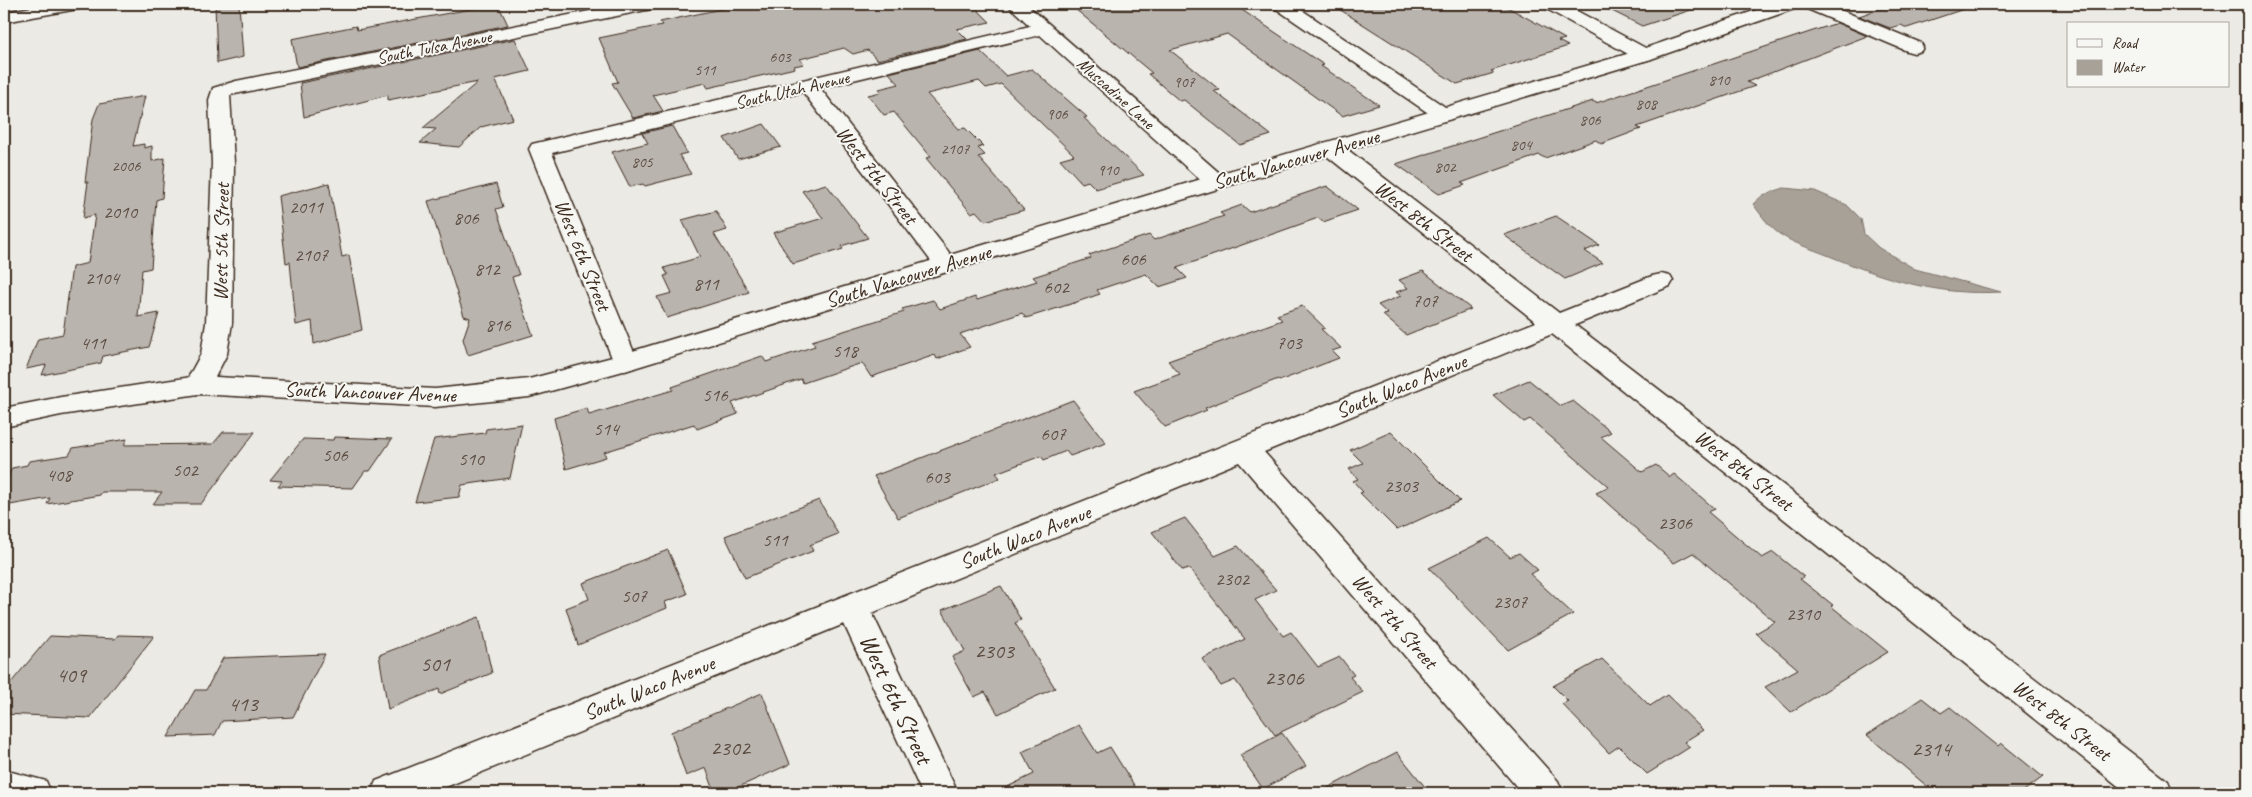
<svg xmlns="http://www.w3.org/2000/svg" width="2252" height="797" font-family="Caveat,sans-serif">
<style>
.water{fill:#a8a198;stroke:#7c7167}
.building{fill:#bab4ae;stroke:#3b2a1e}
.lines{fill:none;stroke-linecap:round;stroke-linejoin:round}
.minor-casing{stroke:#3b2a1e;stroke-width:3}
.tertiary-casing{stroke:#3b2a1e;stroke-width:3}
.minor{fill:#f6f6f2;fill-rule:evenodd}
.tertiary{fill:#f6f6f2;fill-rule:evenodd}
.labels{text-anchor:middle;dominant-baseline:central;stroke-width:4;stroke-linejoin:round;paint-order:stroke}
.far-number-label{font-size:16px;fill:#5b4c42}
.far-street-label{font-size:18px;fill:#3b2a1e;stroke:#f6f6f2}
.number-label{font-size:19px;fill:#5b4c42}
.street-label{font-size:21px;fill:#3b2a1e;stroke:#f6f6f2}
.near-number-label{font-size:22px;fill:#5b4c42}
.near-street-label{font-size:25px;fill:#3b2a1e;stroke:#f6f6f2}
</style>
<rect width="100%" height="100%" fill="#ebeae5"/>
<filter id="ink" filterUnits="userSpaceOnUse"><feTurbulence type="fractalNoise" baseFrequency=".02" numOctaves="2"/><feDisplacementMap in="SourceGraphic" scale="10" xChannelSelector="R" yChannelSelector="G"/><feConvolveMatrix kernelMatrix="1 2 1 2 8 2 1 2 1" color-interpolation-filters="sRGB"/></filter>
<g filter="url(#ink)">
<path class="water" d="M1784 188 1815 191 1847 205 1861 219 1864 234 1879 248 1915 269 2001 292C1937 296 1885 279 1827 255 1812 249 1795 244 1781 235 1770 228 1761 215 1753 204L1763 195Z"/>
<path class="building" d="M215 4H239L243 57 217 63Z
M498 4 508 25 297 67 292 39 356 26 357 30Z
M744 4H972L990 22 957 29 967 39 877 60 868 50 853 54 844 48 800 59 804 64 794 66 795 68 708 88 705 83 653 95 663 111 633 118 612 83 618 82 599 38 662 25 660 22Z
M1069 4H1233L1324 65 1321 66 1379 105 1342 116 1227 34 1170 50 1220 90 1214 91 1271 135 1240 145 1184 100 1180 101 1148 74 1152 73Z
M1331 4H1502L1565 39 1558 41 1568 46 1491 71 1494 73 1457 84Z
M1598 4H1697V8L1642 26Z
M1894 4H1966L1967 8 1907 28 1901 25 1890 28 1859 16Z
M1837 23 1867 36 1747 82 1755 86 1637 127 1641 129 1601 144 1596 140 1545 158 1539 155 1461 183 1465 185 1439 194 1396 164 1593 101 1596 103Z
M515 39 530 71 495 79 513 119 481 127 459 147 420 143 436 129 423 128 478 82 388 100V95L304 117 300 83Z
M980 51 1006 76 1032 69 1087 117 1084 118 1144 175 1096 189 1088 181 1082 183 1060 159 1074 155 1001 84 986 88 979 81 927 94 959 129 965 128 983 146 978 148 985 155 978 157 1024 210 985 221 976 211 971 213 926 158 931 157 894 112 884 115 868 95 881 92 879 89 899 84 889 73Z
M145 96 133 146 144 144V148L152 146V161L165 158 162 198 156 200 151 268 142 270 138 317 159 313 149 347 103 356 101 363 42 375 46 365 26 369 38 339 63 334 72 267 88 263 95 215 83 218 88 182H85L93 119 99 104Z
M764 124 781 147 738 159 724 138Z
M672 126 687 153 679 155 691 174 645 186 643 184 630 187 612 152 648 143 642 133Z
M329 183 342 257 349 255 362 330 314 344 312 321 296 325 290 262 286 263 278 196Z
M496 184 503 207 496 209 519 275 512 277 533 335 468 355 463 339 470 318 464 316 428 201Z
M826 184 868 238 841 246 843 249 793 264 773 233 823 218 802 191Z
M1327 186 1358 210 1323 222 1318 218 1177 268 1187 278 1159 287 1146 274 1097 290 1100 294 1074 303 1026 318 1022 313 960 334 970 347 937 359 935 355 871 377 862 363 803 383 801 379 732 403 738 414 697 429 694 424 604 452 606 457 566 469 554 418 587 408 589 415 673 390 672 387 762 356 766 362 815 346 812 341 904 312 902 309 933 300 940 309 975 297 977 300 1037 281 1033 277 1091 258 1089 255 1149 235 1154 240 1224 216 1220 213 1242 205 1250 212Z
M716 211 727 230 714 234 749 292 667 318 657 297 672 293 664 276 668 275 664 268 700 257 682 220Z
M1556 216 1599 245 1585 251 1603 263 1565 279 1504 235Z
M1423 271 1471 309 1406 335 1383 315 1388 314 1378 305 1401 296 1396 292 1408 288 1399 280Z
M1302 306 1325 328 1321 329 1341 348 1332 351 1339 358 1279 381 1278 379 1205 408 1207 410 1165 427 1134 391 1180 374 1168 361 1282 320 1277 315Z
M1529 380 1561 406 1573 401 1611 432 1601 437 1642 472 1656 465 1670 477 1674 474 1715 509 1708 512 1762 558 1773 552 1804 577 1800 579 1833 605 1831 606 1888 652 1791 712 1765 687 1798 669 1756 633 1775 622 1693 553 1674 563 1596 493 1609 487 1530 419 1524 422 1493 395Z
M1073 400 1106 443 1070 456 1066 451 1044 460 1041 456 996 473 1000 478 898 518 874 476Z
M522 424 510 478 462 485 459 497 415 502 434 439 485 433 486 429Z
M223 432H255L201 504H153L162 492H102L100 495 47 504 50 498 4 506V483L12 468 27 465 29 461 69 455 73 448 127 439 124 445 213 444Z
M1391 432 1460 501 1397 530 1360 493 1363 492 1353 481 1358 479 1349 469 1363 463 1350 450Z
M334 437 392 439 370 471H365L353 488 278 486 282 481 270 480 303 439 333 440Z
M819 500 838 534 810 545 813 551 745 578 725 536Z
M1185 518 1215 556 1238 546 1276 590 1255 600 1283 636 1291 632 1318 667 1340 657 1354 675 1350 677 1363 692 1275 735 1235 680 1221 686 1202 659 1245 639 1189 568 1182 570 1152 532Z
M1489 538 1510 557 1519 553 1538 570 1530 574 1573 614 1508 650 1429 568Z
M668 550 687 594 665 602 667 608 578 645 566 608 589 599 583 583Z
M1001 586 1021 620 1015 623 1055 688 998 714 985 692 974 697 952 657 965 651 942 610Z
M479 617 492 673 440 694 439 689 388 709 379 655Z
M118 635 154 636 90 718 4 714V691L50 636 115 639Z
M325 654 293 717 222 721 215 735 168 737 195 690H206L223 658Z
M1602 659 1650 706 1667 695 1703 730 1684 742 1690 747 1647 774 1619 746 1609 753 1562 704 1568 701 1553 686Z
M762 693 790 764 725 793H715L706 768 686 776 671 732Z
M1922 698 1941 713 1950 707 1998 746 2001 743 2043 777 2021 793H1935L1867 735Z
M1079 725 1097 753 1110 747 1139 793H995L1034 774 1022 752Z
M1282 733 1306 766 1263 789 1240 755Z
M1397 752 1430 793H1318Z"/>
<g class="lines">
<g class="minor-casing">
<path id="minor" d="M49 4H87L84 8 78 9 4 22V12Z
M625 4H660L657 8 651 9 230 95 234 163 232 323 227 354 208 391 198 394 188 391 184 385 201 354 206 323 212 163 209 100 213 88 236 81Z
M1007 4H1026L1224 177 1227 182 1224 187 1216 189 1208 187 1040 35 820 88 958 264 955 269 946 271 937 269 803 92 552 153 638 362 634 368 625 371 616 368 529 149 532 144 1030 26Z
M1272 4H1293L1451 111 1454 115 1451 119 1444 121 1437 119 1275 8Z
M1542 4H1564L1651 51 1654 55 1651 59 1644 61 1637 59 1545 8Z
M1802 4H1826L1921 43 1923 47 1921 51 1914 53 1907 51 1805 8Z
M1331 142 1339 143 1559 313 1652 276 1661 274 1670 276 1673 281 1670 286 1575 325 2168 781 2173 793H2127L1552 334 1264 452 1558 781 1563 793H1522L1239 462 872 613 958 793H922L844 624 431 793H371L376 781 1536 322 1323 153 1320 148 1323 143Z
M4 770 46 781 51 793H4Z"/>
</g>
<g class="tertiary-casing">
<path id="tertiary" d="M1774 4H1800L1797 8 1651 59 1224 187 634 368 529 397 435 407 198 394 61 415 4 427V408L61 397 198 376 435 389 529 379 616 356 1208 177 1637 51Z"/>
</g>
<use href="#minor" class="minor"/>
<use href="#tertiary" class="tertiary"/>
</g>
</g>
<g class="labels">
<g class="far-number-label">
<text x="780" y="57">603</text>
<text x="705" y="70">511</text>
<text x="1719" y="80">810</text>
<text x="1184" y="82">907</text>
<text x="1646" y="104">808</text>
<text x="1057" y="114">906</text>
<text x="1590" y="120">806</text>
<text x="1521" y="145">804</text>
<text x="955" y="149">2107</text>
<text x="642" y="162">805</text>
<text x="126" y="166">2006</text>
<text x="1445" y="167">802</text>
<text x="1108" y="170">910</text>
</g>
<g class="far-street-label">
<text transform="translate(434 47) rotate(-11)">South Tulsa Avenue</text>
<text transform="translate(792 90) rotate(-13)">South Utah Avenue</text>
<text transform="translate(1116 93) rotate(42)">Muscadine Lane</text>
</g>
<g class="number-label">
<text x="306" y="207">2011</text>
<text x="120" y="212">2010</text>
<text x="466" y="218">806</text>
<text x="311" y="255">2107</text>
<text x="1133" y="259">606</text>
<text x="487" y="269">812</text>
<text x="102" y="278">2104</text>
<text x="706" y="284">811</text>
<text x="1056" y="287">602</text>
<text x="1425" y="301">707</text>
<text x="498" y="325">816</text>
<text x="93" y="343">411</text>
<text x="1289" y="343">703</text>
<text x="845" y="351">518</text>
<text x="715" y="395">516</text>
<text x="606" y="429">514</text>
<text x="1053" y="434">607</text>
<text x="335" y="455">506</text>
<text x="471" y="459">510</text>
<text x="185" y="470">502</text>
<text x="59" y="475">408</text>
<text x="937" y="477">603</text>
<text x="1401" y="486">2303</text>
<text x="1675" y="523">2306</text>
<text x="775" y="540">511</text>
<text x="1232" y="579">2302</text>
<text x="634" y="596">507</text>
<text x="1510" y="602">2307</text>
<text x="1803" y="614">2310</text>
</g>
<g class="street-label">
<text transform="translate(1296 159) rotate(-16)">South Vancouver Avenue</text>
<text transform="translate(877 175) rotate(52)">West 7th Street</text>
<text transform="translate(1424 221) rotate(38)">West 8th Street</text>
<text transform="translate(221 242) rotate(-89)">West 5th Street</text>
<text transform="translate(583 255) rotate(68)">West 6th Street</text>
<text transform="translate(908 276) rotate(-17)">South Vancouver Avenue</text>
<text transform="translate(1401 386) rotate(-22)">South Waco Avenue</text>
<text transform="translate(370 392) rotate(2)">South Vancouver Avenue</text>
<text transform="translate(1744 470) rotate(38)">West 8th Street</text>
<text transform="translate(1025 537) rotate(-22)">South Waco Avenue</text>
<text transform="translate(1395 621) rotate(49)">West 7th Street</text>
<text transform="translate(649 688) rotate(-22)">South Waco Avenue</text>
<text transform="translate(2062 720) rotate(38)">West 8th Street</text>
</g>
<g class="near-number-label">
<text x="994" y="651">2303</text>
<text x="435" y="664">501</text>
<text x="71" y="675">409</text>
<text x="1284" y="678">2306</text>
<text x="243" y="704">413</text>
<text x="730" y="748">2302</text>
<text x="1931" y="749">2314</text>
</g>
<g class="near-street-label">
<text transform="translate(896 699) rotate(65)">West 6th Street</text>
</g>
</g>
<rect width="2252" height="797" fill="none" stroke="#f6f6f2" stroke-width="20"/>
<rect x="10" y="10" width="2232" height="777" fill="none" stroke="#3b2a1e" stroke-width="2" filter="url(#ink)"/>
<rect x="2067" y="22" width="162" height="65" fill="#f6f6f2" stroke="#aba49d"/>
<rect x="2077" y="39" width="25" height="8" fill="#f6f6f2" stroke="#aba49d"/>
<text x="2112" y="48" font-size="15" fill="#3b2a1e">Road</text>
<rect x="2077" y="60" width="25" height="15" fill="#a8a198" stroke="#aba49d"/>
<text x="2112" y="72" font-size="15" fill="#3b2a1e">Water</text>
</svg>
